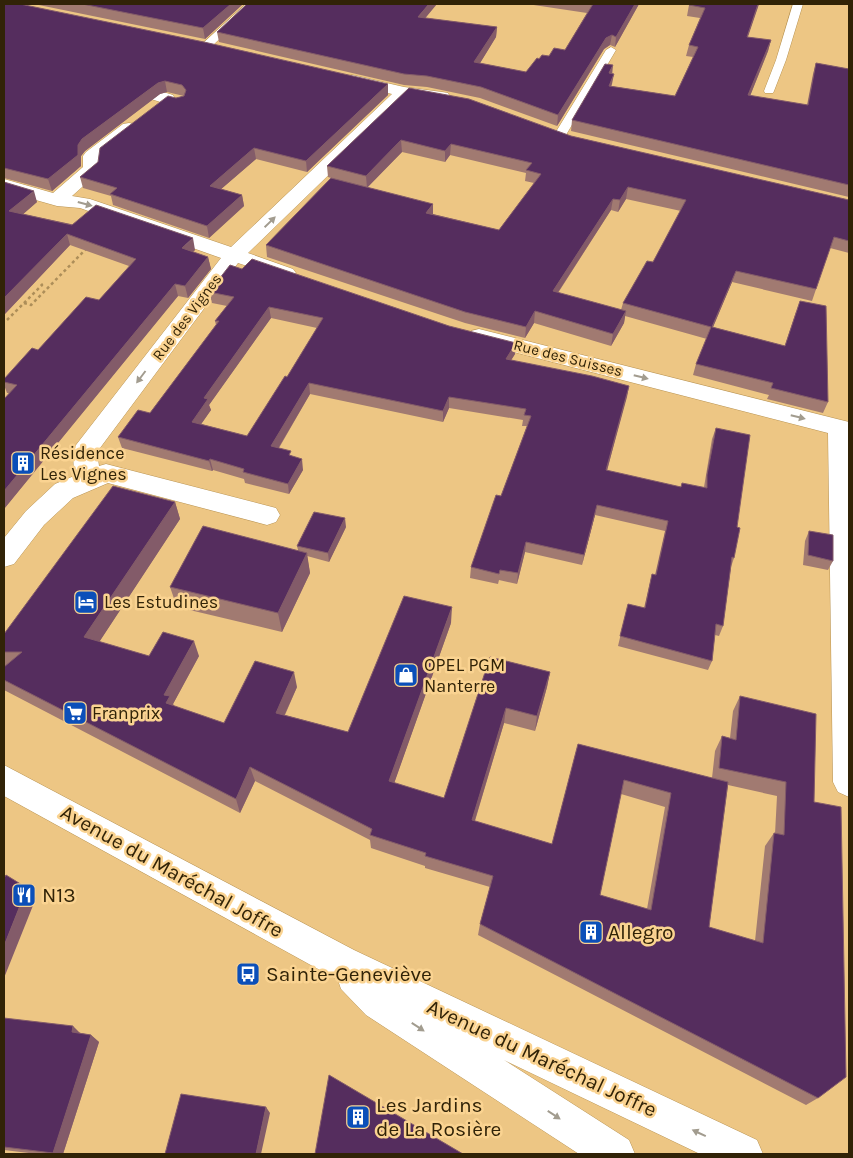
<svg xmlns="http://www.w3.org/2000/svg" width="853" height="1158" font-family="Karla,sans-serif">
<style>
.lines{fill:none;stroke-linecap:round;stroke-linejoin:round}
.service-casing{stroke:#b89352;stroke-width:1}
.minor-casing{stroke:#b89352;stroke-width:1}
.primary-casing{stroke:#b89352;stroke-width:1}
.path{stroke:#ad8e59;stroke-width:2.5;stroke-dasharray:3 3;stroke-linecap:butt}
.service{fill:#fff;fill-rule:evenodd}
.minor{fill:#fff;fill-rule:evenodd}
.primary{fill:#fff;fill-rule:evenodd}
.wall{fill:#a17a71;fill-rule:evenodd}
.shaded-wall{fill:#835b69}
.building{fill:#552d5e;stroke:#835b69;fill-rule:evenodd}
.oneway{fill:#a29c8f}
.labels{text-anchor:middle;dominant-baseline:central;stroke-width:5;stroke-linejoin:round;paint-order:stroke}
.far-street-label{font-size:15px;fill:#312307;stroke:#fad391}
.poi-label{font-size:18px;fill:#312307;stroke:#fad391;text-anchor:start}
.near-street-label{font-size:21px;fill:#312307;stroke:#fad391}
.near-poi-label{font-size:21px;fill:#312307;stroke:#fad391;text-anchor:start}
</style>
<rect width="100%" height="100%" fill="#edc684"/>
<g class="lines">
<g class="service-casing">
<path id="service" d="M246 4H256L210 48H202V44Z
M793 4H803L786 60 774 91 773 93H765L764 91 776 60Z
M611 47 616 50 566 135 564 137H556L554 135 606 50Z"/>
</g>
<g class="minor-casing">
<path id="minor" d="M352 75 404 87 442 92 448 93 450 97 448 101 442 102 408 98 248 253 293 269 296 273 293 277 286 279 238 263 97 452 99 466 106 464 276 508 280 515 276 522 267 525 108 483 73 498 44 525 14 564 4 567V538L26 511 55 484 74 476 73 451 76 445 221 258 80 208 57 206 4 191V179L53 193 83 167V156L86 152 123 124 129 123 135 124 138 128 135 132 101 158V168L99 172 72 196 90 199 231 247 392 94 346 83 344 80 346 77Z
M147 87 173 95 175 99 173 103 167 104 141 96 139 92 141 88Z
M479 329 849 422V797L838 792 833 782 828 433 471 341 468 336 471 331Z"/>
</g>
<g class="primary-casing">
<path id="primary" d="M4 765 354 950 757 1140 763 1154H700L504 1060 629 1140 635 1154H579L366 1015 341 989 338 980 4 796Z"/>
</g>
<path class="path" d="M24 303 31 305 87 248
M7 320 42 285 40 282"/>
<use href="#service" class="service"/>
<use href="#minor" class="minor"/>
<use href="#primary" class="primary"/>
</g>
<path class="wall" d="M4 4 388 84V95L307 172 256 159 221 189 242 195 244 206 209 238 113 205 111 196 83 188 80 177 176 98 184 96 167 92 160 94 85 151 81 156V166L52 191 4 178Z
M34 4H243L205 39Z
M527 4H639L615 47 610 45 604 49 557 126 480 98 427 87 404 85 219 42 217 32 426 18 497 27 496 37 480 63 526 72 539 59 549 56 565 50 587 13Z
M680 4H759L748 37 771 40 768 51 750 96 807 105 813 74 816 63 849 69V197L571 131 572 120 612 73 611 86 675 96 693 57 686 56 689 45 700 18 687 16 689 5Z
M409 88 571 136 849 200V253L830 248 812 301 732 282 713 327 785 346 796 312 828 402 823 413 767 399 769 395 693 375 696 364 707 339 625 316 624 323 611 346 534 323 525 338 465 323 267 257 266 245 331 178 328 177 327 166ZM402 152 445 162 450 155 526 173 525 181 534 183 499 230 433 214 367 187ZM626 199 681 211 653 262 623 303 621 310 558 293 611 210 618 212Z
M4 182 37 202 23 214 195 250 193 252 208 257 211 269 188 298 178 296 4 509V399L9 393H7L4 385V379L38 350 99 300 129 266 70 245 4 315Z
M209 292 515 354 511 360 629 386 607 471 681 487H704L712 439 716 428 737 527 734 558 731 567 723 626 719 636 715 635 712 661 708 670 618 646 628 604 644 608 652 574 655 575 665 531 595 515 582 565 525 552 517 584 499 580 498 584 470 578 471 567 501 496 527 426H522L523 420 449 408 443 422 310 394 279 448 292 456 303 470 289 494 245 483 244 479 213 470 212 471 122 448 118 437 150 413 216 325 215 321 227 306 212 303ZM271 318 317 328 287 377 247 436 201 424 211 410 209 405Z
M175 502 180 519 99 642 149 656H199L173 704 174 706 224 723 297 687 285 715 348 732 451 623 394 783 444 798 490 657 550 672 547 687 535 731 504 723 475 821 552 844 578 744 712 778 715 751 722 736 730 738 733 711 740 696 814 802 818 1098 806 1105 478 935 480 924 490 887 425 868V866L371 848 370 840 255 781 240 813 4 690V634ZM728 785 777 796 775 834 774 833 765 846 755 941 709 927ZM621 794 665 807 647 909 600 895Z
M346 527 329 562 307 556 310 573 282 632 177 607 170 587 298 550 297 546Z
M809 531 833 561 828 570 803 565 805 541Z
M4 1018 91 1035 99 1042 63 1154H37L4 1150Z"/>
<path class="shaded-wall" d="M231 4H243L205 39 203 28Z
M429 4H437L418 27V17Z
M635 4H639L615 47 616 37Z
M758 4H759L744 47 747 37Z
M497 27 496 37 474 73V62Z
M612 35 610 45 604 49 557 126 558 115 606 38Z
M771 40 768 51 746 106 748 95Z
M613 65 612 76 609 73Z
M614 74 612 84 608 96 609 86Z
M165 81 167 92 160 94 85 151 81 156V166L52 191 48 179 82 139 158 83Z
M388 84V95L307 172 306 161Z
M401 140 402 152 367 188 366 176Z
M451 144 450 155 445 162V151Z
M254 148 256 159 212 197 210 186Z
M628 187 626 199 618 212 620 200Z
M34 191 37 202 13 223 9 211Z
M242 195 244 206 209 238 207 226Z
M613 199 611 210 551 303 553 291Z
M433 204V215L426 213Z
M67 234 70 245 4 315V298Z
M193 238 195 250 184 259 182 248Z
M208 257 211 269 188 298 185 286Z
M736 271 732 282 708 339 712 327Z
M175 284 178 296 4 509V491Z
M269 307 271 318 209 405 211 410 195 433 192 422 204 398Z
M535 311 534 323 525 338 526 327Z
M626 311 624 323 611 346 613 334Z
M516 343 515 354 505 370 506 359Z
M309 383 310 394 273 457 271 446Z
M629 386 627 397 604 481 606 470Z
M449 397V408L443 422V411Z
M210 459 213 470 212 471 209 461Z
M302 459 303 470 289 494 288 484Z
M175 502 180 519 92 653 84 637Z
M597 505 595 515 582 565 584 555Z
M345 518 346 527 329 562 328 553Z
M526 542 525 552 517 584 518 573Z
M307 553 310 573 282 632 278 613Z
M452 607 451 623 390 795 389 781Z
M194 641 199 656 173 704 176 711 166 703 164 695Z
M294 672 297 687 279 727 276 713Z
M550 672 547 687 535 731 537 716Z
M506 708 504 723 471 833 472 820Z
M250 767 255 781 240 813 236 799Z
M27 888 36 898 4 978V946Z
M73 1026 81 1034 72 1032Z
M91 1035 99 1042 63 1154H57L53 1153Z
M266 1107 270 1113 261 1154H256Z"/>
<path class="building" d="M4 4H20L204 42 388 84 306 161 254 148 210 186 242 195 207 226 110 194 117 188 80 177 98 162 100 148 168 96 176 98 184 96 186 90 182 85 165 81 158 83 82 139 78 145V155L48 179 4 168Z
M82 4H231L203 28Z
M247 4H429L418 17 497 27 474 62 526 72 537 58 539 59 542 55 549 56 554 48 565 50 593 4H635L616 37 612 35 606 38 558 115 481 87 427 76 404 74 217 32Z
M690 4H758L747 37 771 40 748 95 808 105 816 63 849 69V185L572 120 605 64 613 65 609 73 614 74 609 86 675 96 698 47 689 45 705 8 689 5Z
M409 88 469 99 571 136 849 200V241L834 237 816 289 736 271 712 327 785 346 800 301 826 306 828 402 771 388 773 383 696 364 711 327 623 303 647 261 653 262 686 200 628 187 620 200 613 199 553 291 626 311 613 334 535 311 526 327 465 312 266 245 331 178 433 204 426 213 499 230 541 174 526 170 532 163 451 144 445 151 401 140 366 176 327 166Z
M4 182 34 191 9 211 72 225 96 205 193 238 182 248 208 257 185 286 175 284 4 491V399L17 385 4 382V379L32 348 38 350 86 297 99 300 136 259 67 234 4 298Z
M252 259 449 326 516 343 506 359 592 376 629 386 606 470 681 487 682 483 707 488V475L716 428 750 435 737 527 740 528 734 558 732 557 723 626 716 624 712 661 620 636 628 604 645 608 652 574 656 575 668 521 597 505 584 555 526 542 518 573 500 570 499 574 471 567 496 495 501 496 531 416 524 415 526 409 449 397 443 411 309 383 271 446 291 451 289 455 302 459 288 484 243 472 244 469 210 459 209 461 118 437 138 410 150 413 219 321H215L234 297 209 292 230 265 242 269ZM269 307 323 318 287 377 285 376 247 436 192 422 208 399 204 398Z
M113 486 175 502 84 637 149 656 163 632 194 641 164 695 170 696 166 703 224 723 255 661 294 672 276 713 348 732 404 596 452 607 389 781 444 798 490 657 550 672 537 716 506 708 472 820 552 844 578 744 728 782 709 927 763 943 774 833 784 835 786 782 719 768 722 736 736 740 740 696 816 714 814 802 841 807 846 1077 818 1098 480 924 493 876 425 856 426 853 370 835 372 829 250 767 236 799 4 680V667L22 652H4V634ZM624 780 671 793 651 910 600 895Z
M314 512 345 518 328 553 297 546Z
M203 526 307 553 278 613 170 587Z
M809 531 833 535V561L808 555Z
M6 875 27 888 4 946V878Z
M4 1018 73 1026 72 1032 91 1035 53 1153 4 1147Z
M329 1075 463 1154H315Z
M181 1094 266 1107 256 1154H165Z"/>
<defs><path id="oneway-solid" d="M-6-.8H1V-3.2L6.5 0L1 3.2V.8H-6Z" transform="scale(1.25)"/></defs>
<g class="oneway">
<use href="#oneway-solid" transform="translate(85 204) rotate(15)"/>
<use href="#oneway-solid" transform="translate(270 222) rotate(-44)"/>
<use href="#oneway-solid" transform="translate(141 377) rotate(127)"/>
<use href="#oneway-solid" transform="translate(641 377) rotate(14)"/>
<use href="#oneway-solid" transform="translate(798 417) rotate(14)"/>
<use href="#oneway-solid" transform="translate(418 1027) rotate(33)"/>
<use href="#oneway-solid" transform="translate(554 1115) rotate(33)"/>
<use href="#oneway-solid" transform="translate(699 1133) rotate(-155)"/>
</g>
<defs>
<g id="building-square" transform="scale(1.25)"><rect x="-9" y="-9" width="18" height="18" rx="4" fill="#0b4fb9" stroke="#fad391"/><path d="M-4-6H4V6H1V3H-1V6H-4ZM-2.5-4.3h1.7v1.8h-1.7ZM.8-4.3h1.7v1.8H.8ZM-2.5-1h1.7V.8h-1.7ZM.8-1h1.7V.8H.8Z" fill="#fff"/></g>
<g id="hotel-square" transform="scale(1.25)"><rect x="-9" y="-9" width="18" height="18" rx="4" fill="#0b4fb9" stroke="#fad391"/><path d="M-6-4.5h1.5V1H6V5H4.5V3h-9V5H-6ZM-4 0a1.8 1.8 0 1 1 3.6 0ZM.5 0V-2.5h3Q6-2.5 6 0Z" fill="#fff"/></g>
<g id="shop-square" transform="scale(1.25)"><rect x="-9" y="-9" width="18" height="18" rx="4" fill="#0b4fb9" stroke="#fad391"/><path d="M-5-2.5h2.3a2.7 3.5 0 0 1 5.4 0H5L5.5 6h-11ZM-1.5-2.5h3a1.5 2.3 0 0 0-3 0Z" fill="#fff"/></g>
<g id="supermarket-square" transform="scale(1.25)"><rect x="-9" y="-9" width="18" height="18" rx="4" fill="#0b4fb9" stroke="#fad391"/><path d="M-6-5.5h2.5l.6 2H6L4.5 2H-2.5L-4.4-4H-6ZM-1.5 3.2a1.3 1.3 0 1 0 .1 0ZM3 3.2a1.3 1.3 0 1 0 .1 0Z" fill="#fff"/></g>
<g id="restaurant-square" transform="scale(1.25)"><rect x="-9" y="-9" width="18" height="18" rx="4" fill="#0b4fb9" stroke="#fad391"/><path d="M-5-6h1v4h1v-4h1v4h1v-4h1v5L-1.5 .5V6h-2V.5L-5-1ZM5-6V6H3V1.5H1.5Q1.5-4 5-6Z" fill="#fff"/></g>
<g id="bus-square" transform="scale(1.25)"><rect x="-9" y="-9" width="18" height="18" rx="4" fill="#0b4fb9" stroke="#fad391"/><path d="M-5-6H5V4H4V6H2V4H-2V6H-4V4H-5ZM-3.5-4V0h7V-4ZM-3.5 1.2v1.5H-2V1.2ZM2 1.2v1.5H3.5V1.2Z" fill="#fff"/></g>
</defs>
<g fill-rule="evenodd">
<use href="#building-square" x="23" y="463"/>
<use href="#hotel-square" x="86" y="602"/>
<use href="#shop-square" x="406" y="675"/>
<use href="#supermarket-square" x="75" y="713"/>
<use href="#restaurant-square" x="24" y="895"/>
<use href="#building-square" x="591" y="932"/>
<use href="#bus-square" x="248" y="974"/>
<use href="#building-square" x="358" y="1117"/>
</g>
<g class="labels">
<g class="far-street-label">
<text transform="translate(187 317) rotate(-53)">Rue des Vignes</text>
<text transform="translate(568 358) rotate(14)">Rue des Suisses</text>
</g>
<g class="poi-label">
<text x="40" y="453">Résidence<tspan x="40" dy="21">Les Vignes</tspan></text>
<text x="104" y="602">Les Estudines</text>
<text x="424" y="665">OPEL PGM<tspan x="424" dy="21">Nanterre</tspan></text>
<text x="92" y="713">Franprix</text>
</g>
<g class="near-street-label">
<text transform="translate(172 871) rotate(29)">Avenue du Maréchal Joffre</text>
<text transform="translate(542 1058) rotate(25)">Avenue du Maréchal Joffre</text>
</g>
<g class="near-poi-label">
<text x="42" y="895">N13</text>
<text x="608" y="932">Allegro</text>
<text x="266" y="974">Sainte-Geneviève</text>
<text x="376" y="1105">Les Jardins<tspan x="376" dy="24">de La Rosière</tspan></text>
</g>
</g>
<rect width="853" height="1158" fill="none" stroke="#312307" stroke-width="10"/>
</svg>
